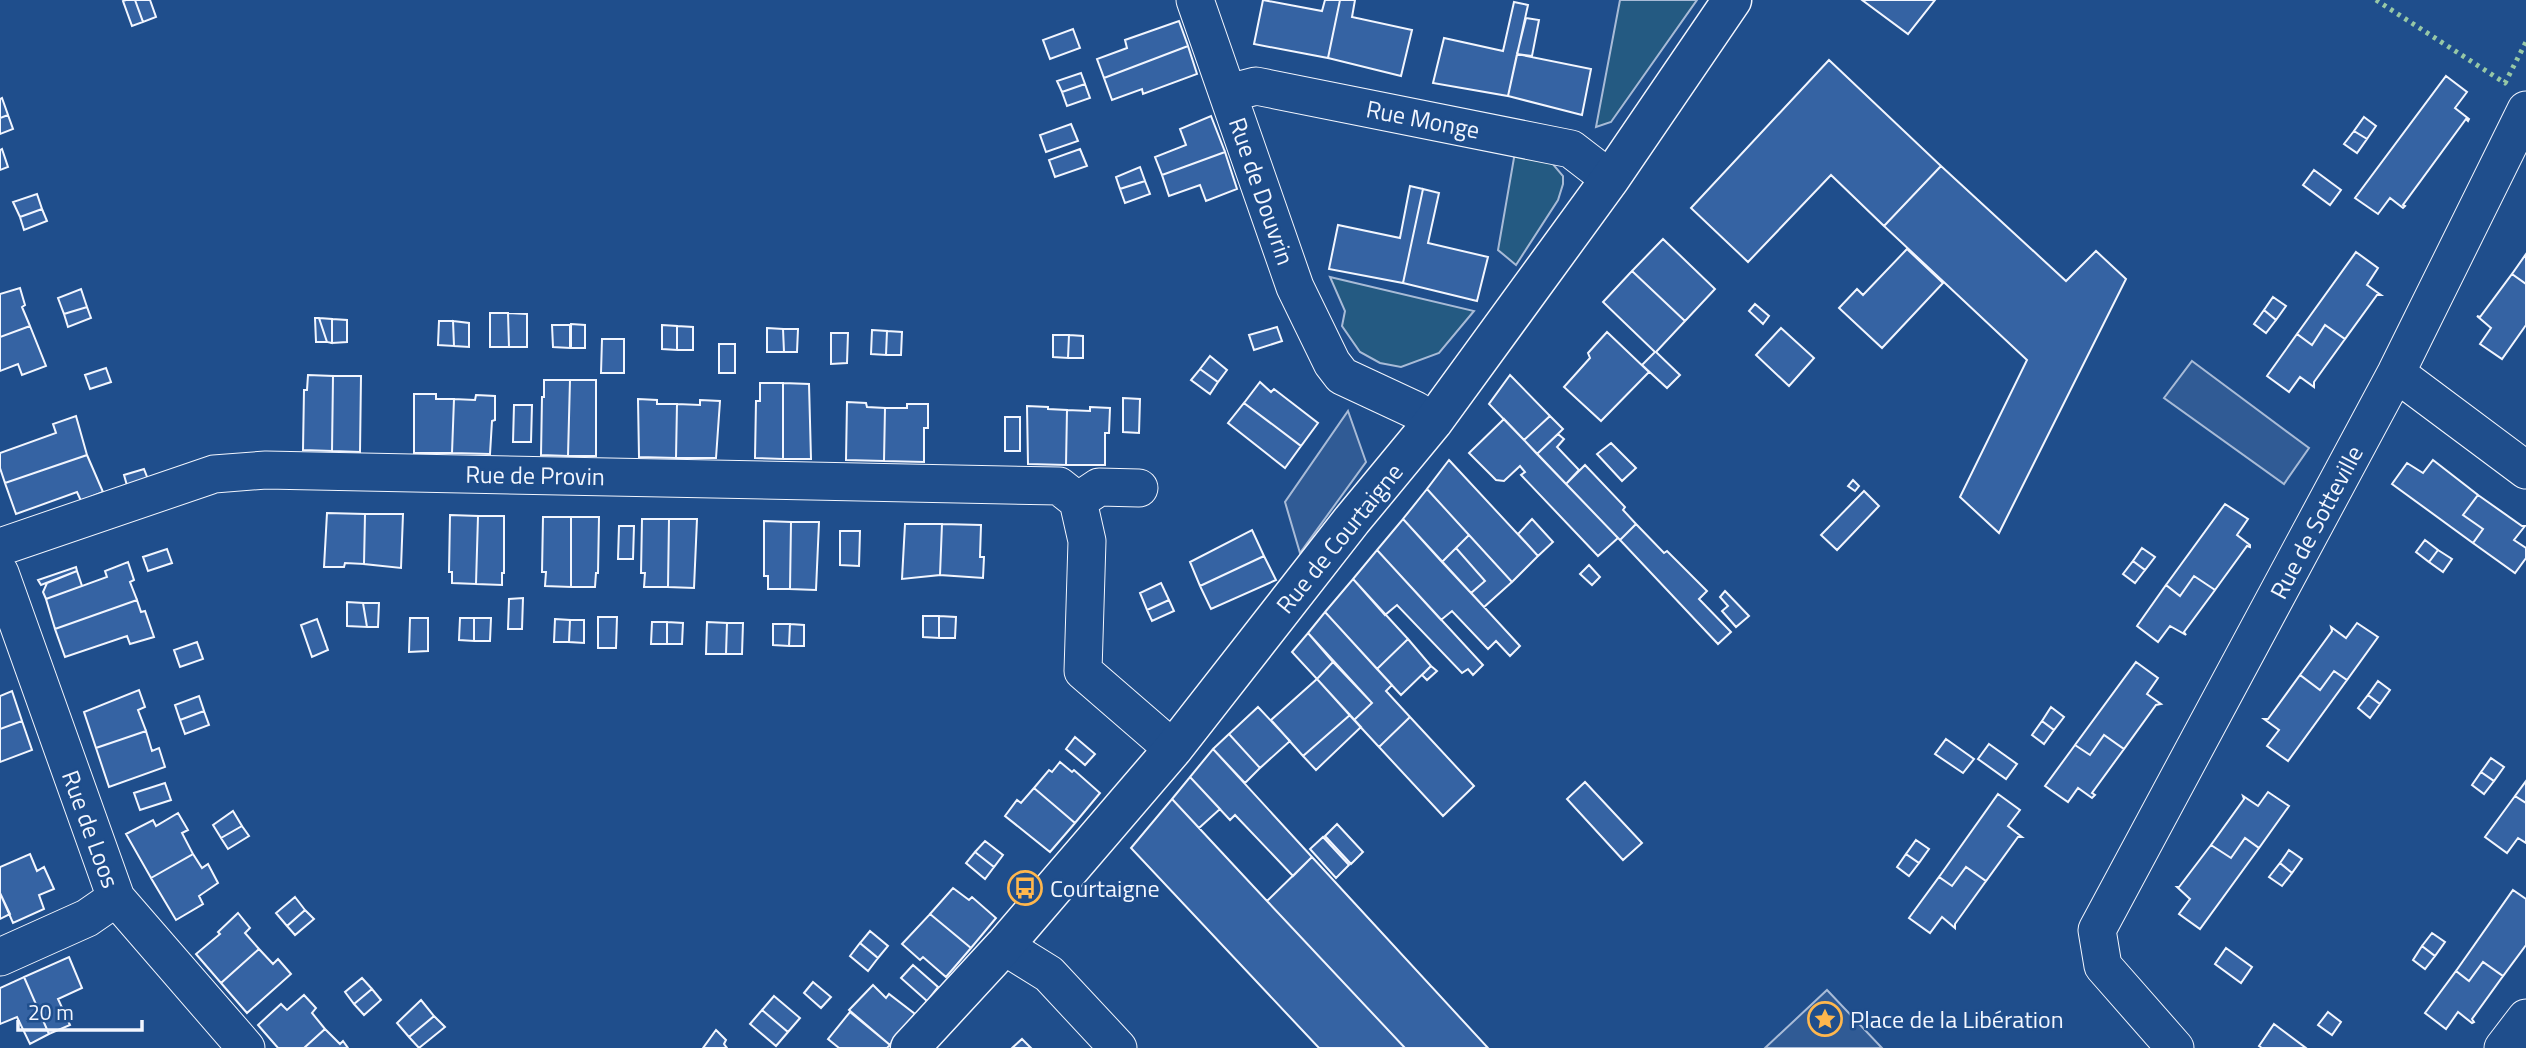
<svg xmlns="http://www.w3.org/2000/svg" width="2526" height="1048" font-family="'Titillium Web',sans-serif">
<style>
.green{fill:#245a82;stroke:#a8bbd7;stroke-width:2}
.parking{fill:#305b95;stroke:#a8bbd7;stroke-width:2}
.building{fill:#3563a3;stroke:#f2f6ff;stroke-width:2}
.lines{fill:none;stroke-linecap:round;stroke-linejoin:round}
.street-casing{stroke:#f2f6ff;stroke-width:39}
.secondary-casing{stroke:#f2f6ff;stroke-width:41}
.street{stroke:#1f4e8c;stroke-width:37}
.secondary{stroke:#1f4e8c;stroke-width:38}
.hedge{stroke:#97c8a6;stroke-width:5;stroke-dasharray:3.5 5;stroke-linecap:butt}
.labels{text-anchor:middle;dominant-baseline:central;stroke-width:5;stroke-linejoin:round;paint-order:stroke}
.street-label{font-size:24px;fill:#f2f6ff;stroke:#1f4e8c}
.poi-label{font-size:24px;fill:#f2f6ff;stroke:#1f4e8c;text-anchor:start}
</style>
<rect width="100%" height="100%" fill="#1f4e8c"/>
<path class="green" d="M1620 0H1697L1611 122 1596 127Z
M1515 152 1552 163 1563 176V184L1558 200 1516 265 1498 250Z
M1330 277 1474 311 1439 353 1401 367 1380 363 1360 352 1342 326 1345 311Z"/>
<path class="parking" d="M2192 361 2309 448 2284 484 2164 398Z
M1348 411 1366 462 1300 553 1285 502Z
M1827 990 1882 1048H1765Z"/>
<path class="building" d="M126 0H135L143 22 132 26 123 1Z
M135 0H150L156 17 143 22Z
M1263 0 1322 11 1325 0H1340L1328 58 1254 44Z
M1340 0H1355L1352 17 1412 30 1401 76 1328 58Z
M1862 0H1935L1908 34Z
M1514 2 1528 5 1508 96 1433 83 1444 38 1503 51Z
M1526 18 1539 20 1532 56 1517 54Z
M1179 21 1188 46 1104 78 1097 59 1127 48 1125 40Z
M1073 29 1080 48 1050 59 1043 40Z
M1188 46 1197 74 1143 94 1142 89 1112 100 1104 78Z
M1517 54 1591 69 1582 115 1508 96Z
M1829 60 1941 166 1884 226 1831 175 1748 262 1691 208Z
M1081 73 1085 84 1062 92 1057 81Z
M2446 76 2467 92 2455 108 2469 119 2468 121 2466 119 2403 205 2405 206 2403 208 2390 198 2378 214 2355 198Z
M1085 84 1090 98 1067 106 1062 92Z
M2 98 8 115 0 118V99Z
M8 115 13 129 0 134V118Z
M1211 116 1225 152 1162 175 1155 157 1186 145 1180 129Z
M2364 117 2376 126 2367 139 2354 131Z
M1071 124 1078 141 1046 152 1040 135Z
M2354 131 2367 139 2357 153 2344 144Z
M2 149 8 167 0 170V150Z
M1080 149 1087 166 1055 177 1049 160Z
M1225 152 1237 189 1206 201 1200 185 1169 196 1162 175Z
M1941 166 2066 281 2096 251 2126 279 1999 533 1960 497 2027 360 1884 226Z
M1140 167 1145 181 1120 189 1116 177Z
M2314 170 2341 190 2330 205 2303 185Z
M1145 181 1150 194 1125 203 1120 189Z
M1410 186 1423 189 1403 283 1329 269 1338 225 1400 238Z
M1423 189 1439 193 1428 243 1488 257 1477 301 1403 283Z
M37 194 42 209 20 217 13 202Z
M42 209 47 221 24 230 20 217Z
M1663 239 1715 289 1685 321 1632 271Z
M1907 249 1943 283 1882 348 1839 308 1857 289 1863 295Z
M2356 252 2378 268 2367 285 2381 295H2377L2345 339 2325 325 2312 345 2297 334Z
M2526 254V284L2512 274Z
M1632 271 1685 321 1656 352 1680 375 1667 388 1642 365 1655 352 1603 302Z
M2512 274 2526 284V325L2502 359 2480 344 2491 328 2477 316 2480 317Z
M20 288 25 305 22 307 30 326 0 337V294Z
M81 289 87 307 64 314 58 298Z
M2273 297 2286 306 2276 320 2264 310Z
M1755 304 1769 316 1763 324 1749 311Z
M87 307 91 318 68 327 64 314Z
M2264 310 2276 320 2266 333 2254 324Z
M490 313H508L509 347H490Z
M508 313 527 314V347H509Z
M315 318H319L327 342H316Z
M319 318 332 319V343L327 342Z
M332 319 347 320V342L332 343Z
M439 321H453L454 346 438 345Z
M453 321 469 323V347L454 346Z
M571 324 585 325V348H571Z
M552 325H570V348L553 347Z
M662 325 677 326V350L662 349Z
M2325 325 2345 339 2314 382V387L2300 377 2289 392 2267 376 2297 334 2312 345Z
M30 326 46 366 22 375 18 364 0 371V337Z
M677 326 693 327V350H677Z
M1277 327 1282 341 1254 350 1249 335Z
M767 328 783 329 784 352H767Z
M1781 328 1814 358 1789 386 1756 355Z
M783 329H798L797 352H784Z
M872 330 887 331 886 355 871 354Z
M887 331 902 332 901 355H886Z
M1607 332 1649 372 1601 421 1564 387 1590 358 1588 353Z
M831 333H848L847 363 831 364Z
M1053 335H1069L1068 358 1053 357Z
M1069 335 1083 336V358H1068Z
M602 339H624V373H601Z
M719 344H735V373H719Z
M1210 356 1227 370 1218 382 1200 369Z
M106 368 111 382 90 389 85 375Z
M1200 369 1218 382 1210 394 1191 380Z
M308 375 333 376 332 451 303 450 304 390H307Z
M1510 375 1550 416 1524 440 1489 404Z
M333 376H361L360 452 332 451Z
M544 380H570L568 456 541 455 542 397H544Z
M570 380H596V456H568Z
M1260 382 1271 392 1274 389 1318 423 1301 446 1244 403Z
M760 383H783V459L755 458 756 401H760Z
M783 383 809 384 811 459H783Z
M414 394H436V399H454L452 453H414Z
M476 395 495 396V420L492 421 490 454 452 453 454 399 475 400Z
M1123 398 1140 399 1139 433 1123 432Z
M638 399 657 400V404H677L676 458 639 457Z
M700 400 720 401 716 458H676L677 404 700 405Z
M847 402 866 403 867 407 885 408 884 461 846 460Z
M1244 403 1301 446 1285 468 1228 423Z
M907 404H928V428H924V462L884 461 885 408H907Z
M514 405H532L531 442H513Z
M1027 406 1048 407V409L1067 410 1066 465 1028 464Z
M1090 407 1110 408 1109 433H1105V465H1066L1067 410 1090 411Z
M76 416 87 455 5 483 0 468V453L56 433 53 424Z
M1550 416 1563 429 1537 454 1524 440Z
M1005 417H1020V451H1005Z
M1504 419 1618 538 1598 556 1521 475 1525 472 1520 466 1504 481 1496 480 1469 453Z
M1558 434 1564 439 1557 447 1579 470 1566 484 1537 454Z
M1611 443 1636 468 1622 481 1597 454Z
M87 455 103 492 81 501 77 492 16 514 5 483Z
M1449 460 1538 556 1512 582 1427 489Z
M2433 460 2478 495 2463 515 2483 529 2473 543 2392 484 2407 463 2423 473Z
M1585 465 1625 507 1623 510 1636 524 1620 540 1566 484Z
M144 469 149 482 128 489 124 475Z
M1853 480 1859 486 1855 491 1848 486Z
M1427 489 1469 535 1442 562 1403 519Z
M1864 491 1879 506 1837 550 1821 535Z
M2478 495 2522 526H2525L2514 540 2526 548V558L2515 573 2473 543 2483 529 2463 515Z
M2225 504 2248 519 2237 535 2250 545V547L2247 546 2215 590 2194 576 2180 596 2166 585Z
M327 513 365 514 364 564 345 563 344 567H324Z
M365 514H403L401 568 364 564Z
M450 515 478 516 476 584 452 583V572H449Z
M478 516H504V573H502V585L476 584Z
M543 517H571V587L545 586 546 572H542Z
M571 517H599L598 573H596L595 587H571Z
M642 519H669L668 587H644L645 573H641Z
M669 519H697L694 588 668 587Z
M1403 519 1520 646 1510 656 1496 641 1488 649 1452 611 1441 620 1377 550Z
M1532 519 1553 542 1538 556 1518 534Z
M764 521 791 522 790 589H768V576H764Z
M791 522H819L816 590 790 589Z
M905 524H942L940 575 902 579Z
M942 524 981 525 980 557H984L983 578 940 575Z
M1636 524 1664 553 1667 551 1707 591 1699 599 1731 632 1718 644 1620 540Z
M619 526H634L633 559H618Z
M1252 530 1264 556 1200 586 1190 562Z
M840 531H860L859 566 840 565Z
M1469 535 1512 582 1484 607 1471 593 1485 581 1456 548Z
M2425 540 2438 550 2429 562 2416 552Z
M1456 548 1485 581 1471 593 1442 562Z
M2142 548 2155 557 2145 570 2133 561Z
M167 549 172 563 148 571 143 557Z
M1377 550 1483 665 1473 675 1468 669 1462 673 1397 605 1385 615 1353 579Z
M2438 550 2452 559 2443 572 2429 562Z
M1264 556 1276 580 1211 609 1200 586Z
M2133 561 2145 570 2135 583 2123 574Z
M128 562 134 580 130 582 137 600 55 629 46 599 107 577 105 571Z
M1589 565 1600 577 1592 585 1580 574Z
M76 567 77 571 41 585 38 580Z
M77 571 82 586 46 599 43 592 47 583Z
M2194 576 2215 590 2184 632 2186 635 2170 626 2158 642 2137 626 2166 585 2180 596Z
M1353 579 1408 639 1377 669 1325 612Z
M1161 583 1169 600 1147 610 1140 593Z
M1725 591 1749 616 1736 627 1722 611 1728 606 1720 597Z
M523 598 522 629H508L509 599Z
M137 600 141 612 145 611 154 637 130 644 127 636 65 657 55 629Z
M1169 600 1174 611 1152 621 1147 610Z
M347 602 363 603 367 627 347 626Z
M363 603H379L378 627H367Z
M1325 612 1392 685 1386 691 1410 717 1379 747 1354 720 1372 703 1308 633Z
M923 616H939V638L923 637Z
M939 616 956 617 955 638H939Z
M598 617H617L616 648H598Z
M410 618H428V651L409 652Z
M460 618H474V641L459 640Z
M474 618H491L490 641H474Z
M317 619 328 650 312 657 301 625Z
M555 619 570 620 569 642H554Z
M570 620H584V643L569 642Z
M652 622H667V644H651Z
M667 622 683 623 682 644H667Z
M707 622 727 623 726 654H706Z
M727 623H743L742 654H726Z
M2357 623 2378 637 2347 680 2334 671 2320 690 2300 675 2332 631 2331 627 2346 638Z
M773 624H790L789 646 773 645Z
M790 624 804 625V646H789Z
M1308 633 1333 662 1317 679 1292 652Z
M1408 639 1431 666 1401 695 1377 669Z
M197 642 203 659 180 667 174 650Z
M1333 662 1372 703 1354 720 1317 679Z
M2136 662 2158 678 2147 694 2161 704 2156 705 2124 749 2104 735 2090 755 2075 745Z
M1431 666 1437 671 1427 680 1422 675Z
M2334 671 2347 680 2288 761 2267 746 2279 730 2264 719H2268L2300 675 2320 690Z
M1317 679 1350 715 1303 756 1271 720Z
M2378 681 2390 690 2380 704 2368 695Z
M139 690 145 707 138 710 146 731 96 748 84 712Z
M12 691 22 721 0 729V696Z
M2368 695 2380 704 2370 718 2358 708Z
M199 696 204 711 180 720 175 705Z
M1258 707 1290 741 1260 768 1229 734Z
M2051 707 2064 717 2054 730 2042 721Z
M204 711 209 725 185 734 180 720Z
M1350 715 1361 727 1316 770 1303 756Z
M1410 717 1474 786 1443 816 1379 747Z
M22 721 32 750 0 762V729Z
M2042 721 2054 730 2044 744 2032 735Z
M146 731 152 751 159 748 165 767 109 787 96 748Z
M1229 734 1260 768 1245 783 1213 749Z
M2104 735 2124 749 2092 793 2095 795 2092 798 2078 788 2068 802 2045 786 2075 745 2090 755Z
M1075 737 1095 754 1085 765 1066 749Z
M1946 739 1974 759 1963 773 1935 754Z
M1989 744 2017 764 2006 779 1978 759Z
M1213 749 1312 857 1293 876 1235 815 1230 820 1190 777Z
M2491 758 2504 767 2494 781 2481 772Z
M1060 762 1072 772 1074 770 1100 793 1075 823 1034 788 1049 770 1052 772Z
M2481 772 2494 781 2484 794 2472 785Z
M1190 777 1220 809 1199 828 1172 799Z
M2526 781V803L2515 796Z
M1585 782 1642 843 1623 860 1567 799Z
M165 783 171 800 140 810 134 793Z
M1034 788 1075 823 1050 852 1005 816 1017 800 1021 803Z
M2268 792 2289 806 2259 848 2245 838 2231 858 2211 845 2244 799 2243 796 2258 806Z
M1998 794 2020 810 2008 826 2022 837H2018L1986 881 1966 867 1952 886 1939 877Z
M2515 796 2526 803V843L2518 838 2507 853 2485 837Z
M1172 799 1267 901 1405 1048H1319L1131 848Z
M233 811 242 826 221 838 213 825Z
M178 813 188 830 182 833 193 854 151 878 126 834 153 820 156 826Z
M1337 824 1363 852 1351 864 1325 836Z
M242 826 249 836 228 849 221 838Z
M1323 837 1349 865 1336 878 1310 849Z
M2245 838 2259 848 2200 929 2179 914 2190 899 2177 887H2179L2211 845 2231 858Z
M1916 840 1929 849 1919 863 1906 854Z
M985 841 1003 855 994 867 975 852Z
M2289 850 2302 859 2292 873 2280 863Z
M975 852 994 867 985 879 966 863Z
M30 854 37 871 44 867 54 889 39 895 44 909 13 923 0 893V867Z
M193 854 202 868 208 864 218 883 199 896 203 904 176 920 151 878Z
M1906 854 1919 863 1909 876 1897 867Z
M1312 857 1488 1048H1405L1267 901Z
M2280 863 2292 873 2282 886 2269 877Z
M1966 867 1986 881 1955 924V928L1942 917 1930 933 1909 918 1939 877 1952 886Z
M953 888 969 900 972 897 996 918 971 948 930 914Z
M2513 890 2526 899V945L2503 976 2483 962 2469 981 2456 971Z
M0 893 10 914 0 919Z
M295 897 305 910 287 926 276 913Z
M305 910 314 919 295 935 287 926Z
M238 913 250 928 245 933 259 949 221 983 196 954 220 934 218 932Z
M930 914 971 948 946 977 923 957 920 960 902 944Z
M870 931 888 946 878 958 860 943Z
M2432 933 2445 942 2435 956 2422 946Z
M860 943 878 958 868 971 850 956Z
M2422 946 2435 956 2425 969 2413 960Z
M2226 948 2252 967 2241 983 2215 964Z
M259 949 273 964 278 959 291 974 247 1013 221 983Z
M69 957 82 988 58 999 70 1025 49 1034 24 977Z
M2483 962 2503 976 2472 1019 2474 1022 2472 1023 2458 1012 2446 1029 2425 1013 2456 971 2469 981Z
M913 965 938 987 927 1001 901 978Z
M24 977 49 1034 30 1044 17 1017 0 1024V988Z
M362 978 372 989 354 1004 345 992Z
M813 982 831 997 821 1008 804 993Z
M873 985 886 998 889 994 915 1014 890 1045 849 1010Z
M372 989 381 1000 364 1015 354 1004Z
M304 995 316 1008 312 1013 325 1029 304 1048H278L258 1025 281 1004 287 1010Z
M774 996 800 1018 788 1032 762 1010Z
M421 1000 434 1016 409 1037 397 1023Z
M762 1010 788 1032 776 1046 750 1024Z
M850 1012 890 1045 887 1048H839L828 1039Z
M2328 1012 2341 1022 2332 1035 2318 1025Z
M434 1016 445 1027 419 1048 409 1037Z
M2274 1024 2306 1048H2262L2259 1046Z
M325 1029 340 1044 343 1041 348 1048H304Z
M716 1030 726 1040 724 1044 727 1048H703Z
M1022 1039 1031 1048H1012Z"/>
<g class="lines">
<g class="street-casing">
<path id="street" d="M1195 0 1295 287 1332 363 1342 376 1415 410 1433 422
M1229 93 1256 86 1571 149 1610 179
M2396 373 2526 470
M1078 501 1087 541 1083 671 1173 749
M0 547 214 474 266 470 1059 486 1078 501 1099 487 1139 488
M0 573 116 898 246 1048
M1004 946 1049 974 1118 1048
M0 957 87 918 116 898
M2175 1048 2103 966 2097 930 2396 373 2526 110
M2503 1048 2526 1018"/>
</g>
<g class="secondary-casing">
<path id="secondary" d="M910 1048 1004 946 1173 749 1352 520 1433 422 1610 179 1732 0"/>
</g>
<use href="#street" class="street"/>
<use href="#secondary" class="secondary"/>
<path class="hedge" d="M2376 0 2505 83 2526 42"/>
</g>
<defs>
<g id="bus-ring" transform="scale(1.75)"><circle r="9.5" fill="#1f4e8c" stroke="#ffb74d" stroke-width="1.5"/><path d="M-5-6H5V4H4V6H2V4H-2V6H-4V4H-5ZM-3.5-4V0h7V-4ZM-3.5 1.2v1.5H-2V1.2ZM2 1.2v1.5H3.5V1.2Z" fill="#ffb74d"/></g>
<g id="sight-ring" transform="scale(1.75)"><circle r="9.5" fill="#1f4e8c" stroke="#ffb74d" stroke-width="1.5"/><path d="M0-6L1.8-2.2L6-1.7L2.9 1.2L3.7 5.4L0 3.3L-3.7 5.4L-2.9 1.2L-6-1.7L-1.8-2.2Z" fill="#ffb74d"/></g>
</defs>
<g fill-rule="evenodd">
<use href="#bus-ring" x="1025" y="888"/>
<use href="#sight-ring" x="1825" y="1019"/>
</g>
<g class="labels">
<g class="street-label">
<text transform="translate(1423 119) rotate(11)">Rue Monge</text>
<text transform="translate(1262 191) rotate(71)">Rue de Douvrin</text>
<text transform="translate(535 475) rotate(1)">Rue de Provin</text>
<text transform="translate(2316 522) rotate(-62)">Rue de Sotteville</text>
<text transform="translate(1339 538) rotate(-51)">Rue de Courtaigne</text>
<text transform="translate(91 829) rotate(70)">Rue de Loos</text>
</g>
<g class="poi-label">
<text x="1050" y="888">Courtaigne</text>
<text x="1850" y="1019">Place de la Libération</text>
</g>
</g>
<path d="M18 1020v10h124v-10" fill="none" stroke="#f2f6ff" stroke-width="3.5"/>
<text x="28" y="1020" font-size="21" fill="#f2f6ff" stroke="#1f4e8c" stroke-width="5" paint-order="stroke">20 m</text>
</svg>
